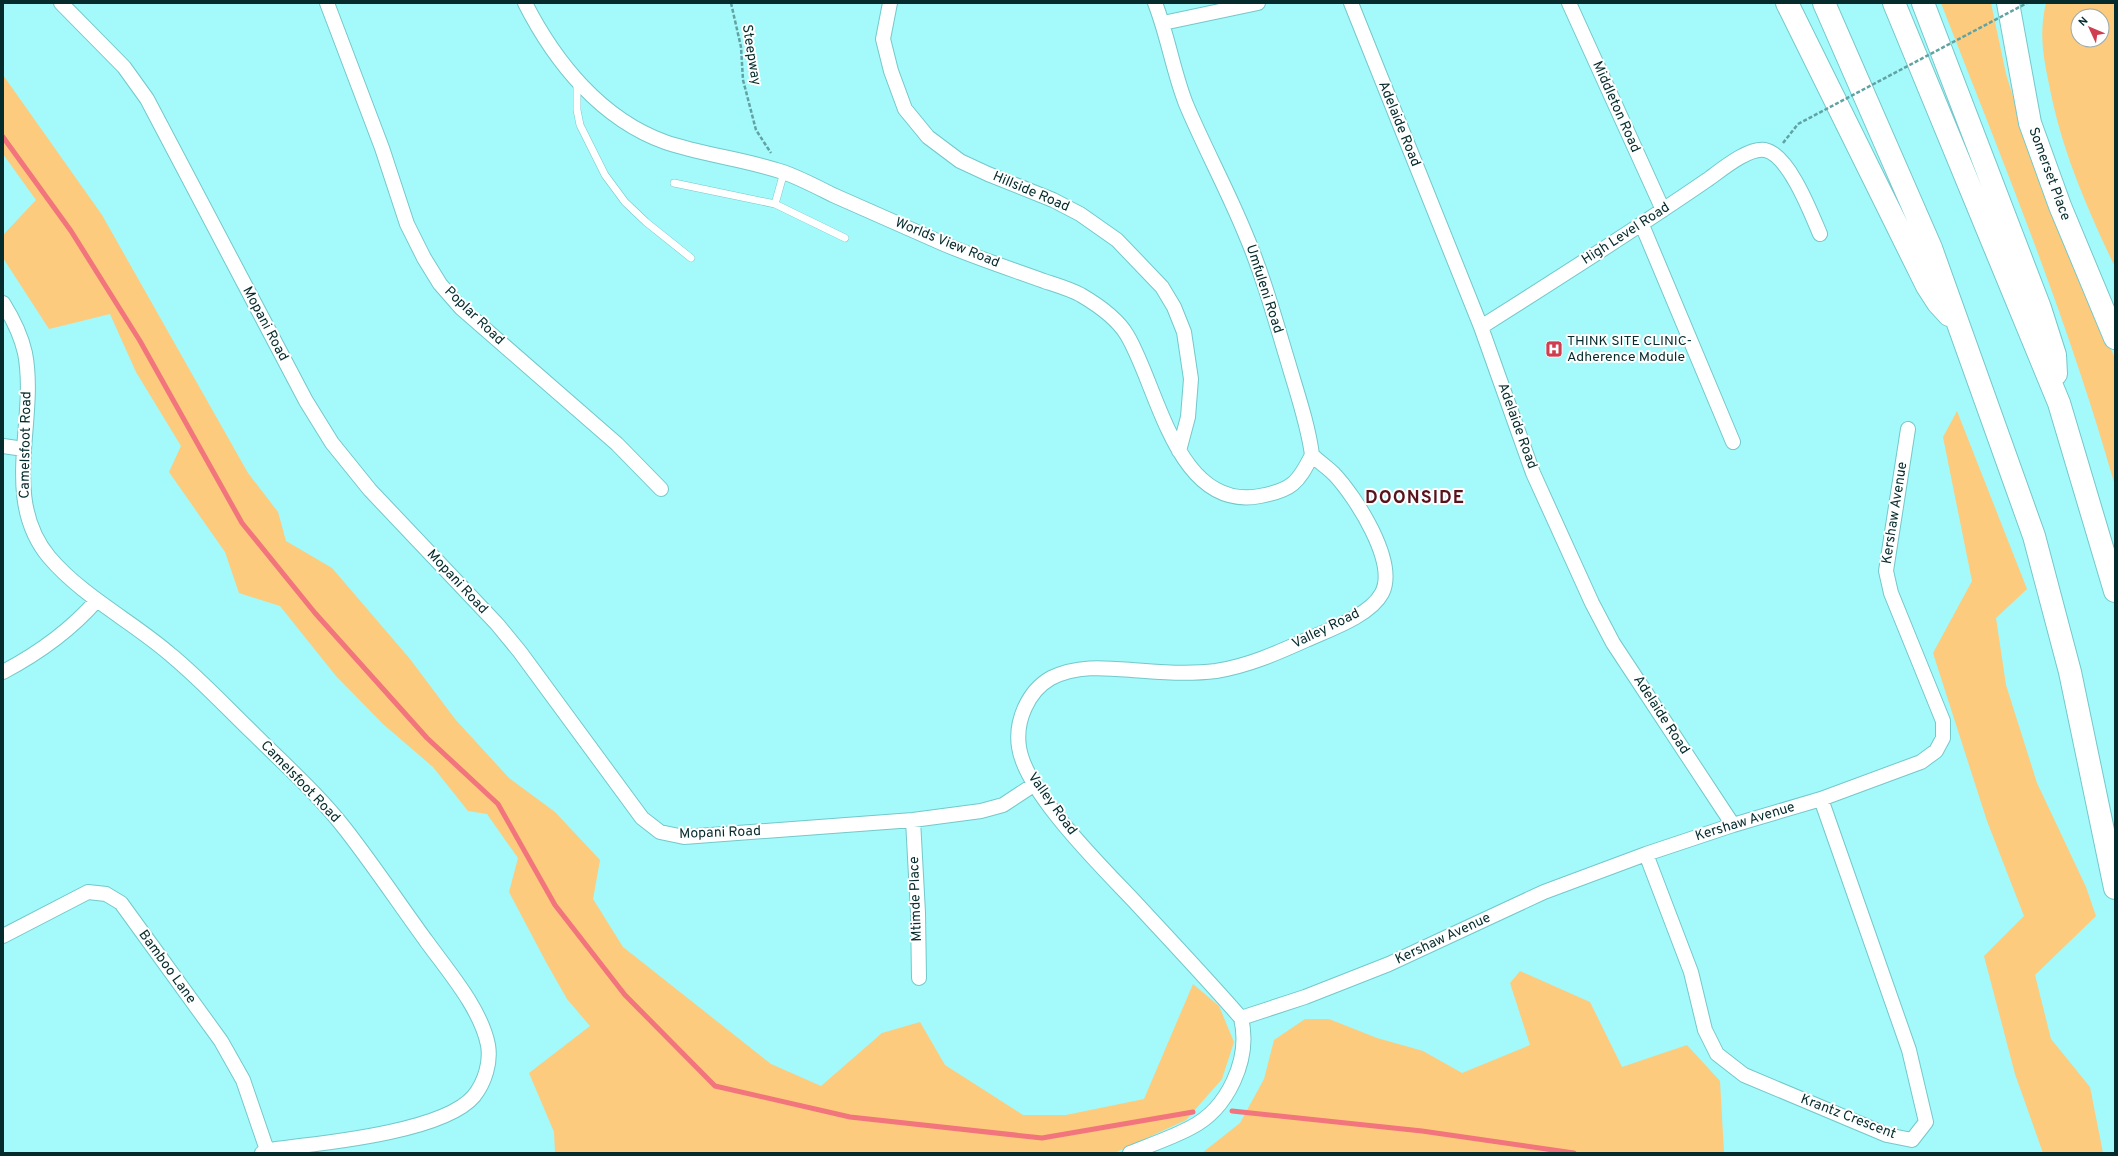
<svg xmlns="http://www.w3.org/2000/svg" width="2118" height="1156" font-family="Overpass,sans-serif">
<style>
.green{fill:#fccb7d;fill-rule:evenodd}
.lines{fill:none;stroke-linecap:round;stroke-linejoin:round}
.stream{stroke:#f2747c;stroke-width:5}
.service-casing{stroke:#74c8ca;stroke-width:8}
.minor-casing{stroke:#74c8ca;stroke-width:16}
.primary-casing{stroke:#74c8ca;stroke-width:24}
.motorway-casing{stroke:#74c8ca;stroke-width:24}
.path{stroke:#61a2a3;stroke-width:2.5;stroke-dasharray:4 2;stroke-linecap:butt}
.service{stroke:#fff;stroke-width:7}
.minor{stroke:#fff;stroke-width:14}
.primary{stroke:#fff;stroke-width:22}
.motorway{stroke:#fff;stroke-width:22}
.path-bridge{stroke:#61a2a3;stroke-width:2.5;stroke-dasharray:4 2;stroke-linecap:butt}
.labels{text-anchor:middle;dominant-baseline:central;stroke-width:4;stroke-linejoin:round;paint-order:stroke}
.street-label{font-size:14px;fill:#052b2c;stroke:#fff}
.poi-label{font-size:14px;fill:#052b2c;stroke:#fff;text-anchor:start}
.district-label{font-size:18px;font-weight:bold;letter-spacing:1px;fill:#58131d;stroke:#fff}
</style>
<rect width="100%" height="100%" fill="#a4f9fb"/>
<path class="green" d="M1941 3H1991L2006 74 2040 184 2069 244 2115 359V486C2069 322 2003 162 1941 3Z
M2046 3H2115V267C2087 208 2061 149 2049 84 2043 56 2039 32 2046 3ZM2078 16H2102V40H2078Z
M3 75 102 215 248 473 278 512 286 541 332 568 410 659 455 719 509 778 555 812 600 860 593 899 623 947 771 1064 821 1086 882 1033 920 1022 945 1065 1023 1115H1066L1144 1099 1193 984 1219 1006 1234 1042 1222 1079 1186 1120 1114 1153H555L554 1132 529 1073 590 1026 567 999 546 962 509 892 518 858 487 814 468 811 433 767 383 724 336 676 280 606 239 593 225 552 169 472 181 446 136 372 110 314 49 329 3 258V235L36 200 3 154Z
M1957 411 2027 589 1996 618 2006 685 2037 783 2086 887 2096 916 2035 975 2051 1039 2090 1087 2103 1153H2043L2015 1074 1984 956 2024 916 1987 821 1933 653 1972 581 1943 437Z
M1520 971 1590 1002 1622 1067 1687 1045 1720 1081 1724 1153H1202L1240 1123 1264 1079 1274 1040 1305 1019H1329L1377 1038 1423 1051 1462 1073 1530 1045 1510 983Z"/>
<g class="lines">
<path class="stream" d="M3 137 71 231 140 341 242 523 315 613 427 738 498 804 555 905 625 995 715 1086 850 1117 1042 1138 1193 1112
M1232 1111 1422 1131 1574 1153"/>
<g class="service-casing">
<path id="service" d="M577 82V110L580 125 605 175 625 202 646 222 691 258
M674 183 775 204 845 238
M775 204 784 172"/>
</g>
<g class="minor-casing">
<path id="minor" d="M61 3 124 67 147 99 306 401 332 443 370 490 497 624 520 652 642 818 660 832 684 837 913 820 981 811 1003 805 1035 784
M327 3 382 148 407 224 424 258 440 284 461 308 617 444 661 489
M525 3C555 62 601 119 665 142 703 155 744 159 783 172 800 178 817 187 833 195 870 211 907 228 944 244 977 258 1011 269 1044 281 1056 285 1070 289 1081 295 1098 305 1117 318 1127 335 1158 386 1176 512 1260 496 1292 490 1298 483 1312 455
M890 3 883 39 891 71 905 109 928 137 960 161 988 174 1053 200 1080 214 1117 240 1162 287 1174 307 1184 332 1191 379 1188 417 1179 451
M1351 3 1481 327 1533 473 1592 603 1613 643 1733 825
M1569 3 1663 210
M1163 23 1258 3
M1642 225 1733 442
M3 303C13 319 21 335 25 353 38 420 0 498 49 557 83 597 132 621 171 655 200 679 227 708 254 734 285 765 319 795 346 830 374 866 400 905 427 942 448 971 481 1009 488 1045 491 1062 485 1082 474 1096 443 1133 316 1144 267 1150L262 1153
M1481 327C1557 279 1633 231 1707 180 1720 171 1748 147 1765 150 1789 155 1811 213 1820 234
M3 446 24 449
M3 672C39 653 70 631 97 600
M913 820 918 913 919 978
M1646 854 1691 972 1705 1030 1717 1054 1744 1075 1887 1135 1912 1140 1926 1122 1909 1050 1821 799
M3 936 88 892 106 894 121 903 221 1041 243 1080 267 1150
M1241 1018 1305 997 1389 964 1544 892 1646 854 1733 825 1821 799 1921 762 1936 751 1943 738V721L1891 593 1886 571 1908 429
M1130 1153C1150 1145 1171 1138 1190 1128 1228 1109 1251 1059 1241 1018 1207 979 1171 941 1135 902 1104 869 1025 792 1019 747 1015 721 1028 691 1051 678 1081 663 1113 669 1145 671 1169 673 1192 674 1216 671 1248 666 1277 653 1306 640 1328 630 1370 616 1382 593 1398 562 1355 496 1334 474 1327 467 1319 462 1312 455 1308 424 1297 393 1288 362 1275 319 1263 275 1245 233 1227 189 1204 147 1186 104 1173 71 1168 36 1155 3"/>
</g>
<g class="primary-casing">
<path id="primary" d="M2008 3 2030 123 2060 206 2115 338"/>
</g>
<g class="motorway-casing">
<path id="motorway" d="M1787 3 1927 286 1938 303 1949 315
M1824 3 1931 248 2034 536 2070 672 2115 888
M1894 3 2059 403 2115 591
M1923 3 2040 308 2055 355 2056 374"/>
</g>
<path class="path" d="M731 3 741 47 743 80 756 130 771 153
M1783 143 1798 124"/>
<use href="#service" class="service"/>
<use href="#minor" class="minor"/>
<use href="#primary" class="primary"/>
<use href="#motorway" class="motorway"/>
<path class="path-bridge" d="M1798 124 2027 3"/>
</g>
<defs>
<g id="hospital-square" transform="scale(0.9)"><rect x="-9" y="-9" width="18" height="18" rx="4" fill="#ce3d50" stroke="#fff"/><path d="M-5-5h3v3.5h4V-5h3V5h-3V1.5h-4V5h-3Z" fill="#fff"/></g>
</defs>
<g fill-rule="evenodd">
<use href="#hospital-square" x="1554" y="349"/>
</g>
<g class="labels">
<g class="street-label">
<text transform="translate(751 55) rotate(81)">Steepway</text>
<text transform="translate(1616 107) rotate(66)">Middleton Road</text>
<text transform="translate(1399 124) rotate(68)">Adelaide Road</text>
<text transform="translate(2049 174) rotate(70)">Somerset Place</text>
<text transform="translate(1031 192) rotate(23)">Hillside Road</text>
<text transform="translate(1626 234) rotate(-33)">High Level Road</text>
<text transform="translate(947 243) rotate(22)">Worlds View Road</text>
<text transform="translate(1264 289) rotate(72)">Umfuleni Road</text>
<text transform="translate(474 316) rotate(44)">Poplar Road</text>
<text transform="translate(265 324) rotate(62)">Mopani Road</text>
<text transform="translate(1517 426) rotate(70)">Adelaide Road</text>
<text transform="translate(26 445) rotate(-89)">Camelsfoot Road</text>
<text transform="translate(1895 513) rotate(-81)">Kershaw Avenue</text>
<text transform="translate(457 582) rotate(47)">Mopani Road</text>
<text transform="translate(1326 629) rotate(-26)">Valley Road</text>
<text transform="translate(1661 715) rotate(57)">Adelaide Road</text>
<text transform="translate(300 782) rotate(46)">Camelsfoot Road</text>
<text transform="translate(1052 804) rotate(54)">Valley Road</text>
<text transform="translate(1745 822) rotate(-17)">Kershaw Avenue</text>
<text transform="translate(720 833) rotate(-2)">Mopani Road</text>
<text transform="translate(916 899) rotate(-92)">Mtimde Place</text>
<text transform="translate(1443 939) rotate(-25)">Kershaw Avenue</text>
<text transform="translate(167 967) rotate(54)">Bamboo Lane</text>
<text transform="translate(1848 1117) rotate(21)">Krantz Crescent</text>
</g>
<g class="poi-label">
<text x="1567" y="341">THINK SITE CLINIC-<tspan x="1567" dy="16">Adherence Module</tspan></text>
</g>
<g class="district-label">
<text x="1415" y="498">DOONSIDE</text>
</g>
</g>
<rect width="2118" height="1156" fill="none" stroke="#052b2c" stroke-width="8"/>
<g transform="translate(2090 28) rotate(314)"><circle r="19" fill="#ffffff" stroke="#9baaab"/>
<path d="M0-3L7 15L0 10L-7 15Z" fill="#ce3d50"/>
<text y="-6" font-size="11" font-weight="bold" text-anchor="middle" fill="#052b2c">N</text>
</g>
</svg>
